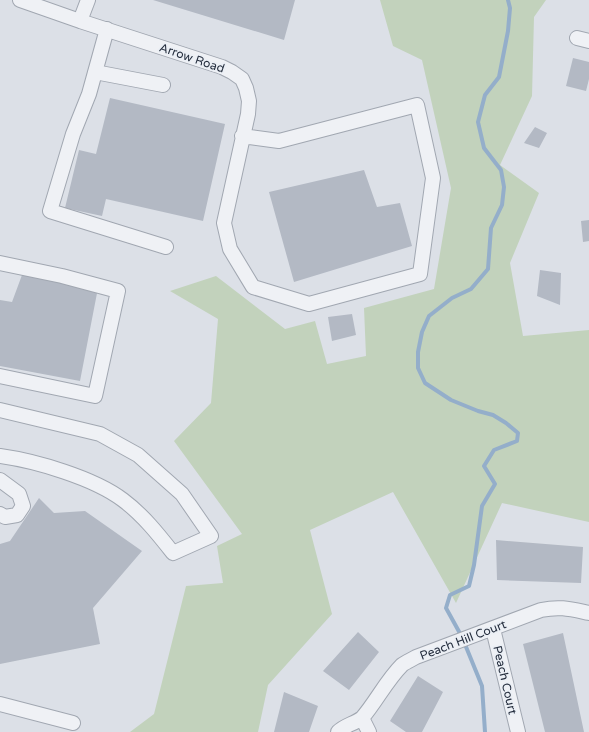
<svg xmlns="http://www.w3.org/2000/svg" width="589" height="732" font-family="'Varela Round',sans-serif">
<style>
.green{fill:#c2d2bc}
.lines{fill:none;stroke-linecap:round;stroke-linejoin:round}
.stream{stroke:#94aeca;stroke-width:4}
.building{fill:#b3b9c4}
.minor-casing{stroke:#a1a7b1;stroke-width:16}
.minor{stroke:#eff1f5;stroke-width:14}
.labels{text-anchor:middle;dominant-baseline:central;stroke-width:3.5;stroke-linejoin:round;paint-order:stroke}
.street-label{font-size:12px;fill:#252e3e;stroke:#ebeff5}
</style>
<rect width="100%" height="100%" fill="#dce0e7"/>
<path class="green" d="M380 0H546L534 17 532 96 500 165 539 193 510 263 523 336 589 330V522L502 503 456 603 393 492 310 530 332 614 268 685 258 732H130L154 714 186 586 223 583 217 546 242 534 174 441 211 403 218 319 170 291 216 276 285 329 315 321 327 364 366 356 364 308 434 289 451 188 422 60 393 46Z"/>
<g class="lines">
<path class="stream" d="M485 732 482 686 462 637 446 608 450 595 469 586 474 565 482 506 495 484 484 466 494 450 517 441 518 433 506 423 493 415 478 411 451 400 425 383 418 368V352L422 332 429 316 452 298 471 289 488 269 491 228 502 205 504 187 501 170 484 148 478 122 485 95 499 77 508 31 510 8 508 0"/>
</g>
<path class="building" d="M153 0H295L284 40Z
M573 58 589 62V79L586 91 566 86Z
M110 98 225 124 203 221 106 199 102 216 65 208 79 150 96 154Z
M535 127 547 133 539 148 524 143Z
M364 170 377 207 400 203 412 246 294 282 269 192Z
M589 220V241L583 242 581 221Z
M540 270 561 273 560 305 537 296Z
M22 275 98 288 80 381 0 366V300L12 302Z
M352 314 356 335 332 341 328 317Z
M39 498 54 513 85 511 142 551 93 608 100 644 0 664V544L10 541Z
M496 540 583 547 581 583 497 580Z
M358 632 379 652 349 690 323 671Z
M563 633 584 732H545L523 644Z
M418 676 443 692 422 732H406L390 721Z
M284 692 318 706 309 732H274Z"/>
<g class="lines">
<g class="minor-casing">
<path id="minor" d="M20 0 80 21 222 67 232 72 242 79 246 88 249 101 248 114 224 223 230 249 253 287 309 304 420 274 433 178 417 105 279 141 242 136
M80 21 88 0
M107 29 89 94 73 134 50 211 166 247
M577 38 589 41
M95 72 163 85
M0 263 62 276 118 291 95 396 0 376
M0 410 100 434 138 455 182 494 211 536 173 553C158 534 143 515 123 500 94 478 36 461 0 456
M0 480 19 494 23 506 17 515 5 517 0 514
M493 629 518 732
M0 704 73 723
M362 718C376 702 386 681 402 665 406 662 411 660 416 657L541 610C560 606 570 609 589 613
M338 732C345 725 354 724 362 718L369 732"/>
</g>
<use href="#minor" class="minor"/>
</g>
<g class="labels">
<g class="street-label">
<text transform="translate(192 58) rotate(19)">Arrow Road</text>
<text transform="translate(463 640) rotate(-21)">Peach Hill Court</text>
<text transform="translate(505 680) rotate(77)">Peach Court</text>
</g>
</g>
</svg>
